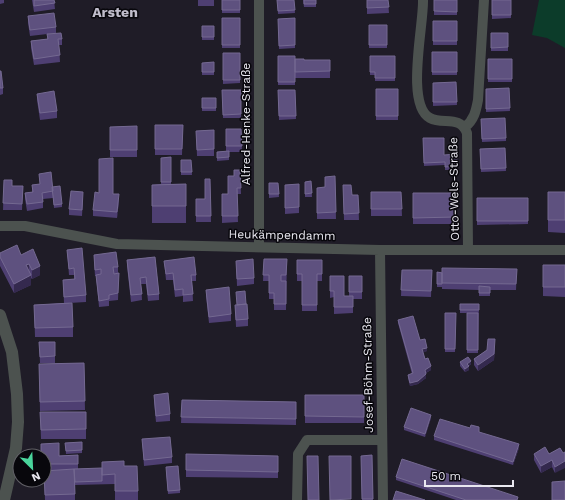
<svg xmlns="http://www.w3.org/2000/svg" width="565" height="500" font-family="'Work Sans',sans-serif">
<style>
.green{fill:#0c3c2a}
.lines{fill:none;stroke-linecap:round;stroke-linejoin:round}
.minor{stroke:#4c524f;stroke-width:10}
.tertiary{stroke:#4c524f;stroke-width:12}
.wall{fill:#4e3f72}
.shaded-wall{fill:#34294e}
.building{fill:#5e517f;stroke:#746991}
.labels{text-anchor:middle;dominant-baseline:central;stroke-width:3;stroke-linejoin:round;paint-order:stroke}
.street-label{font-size:12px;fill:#e9e8f0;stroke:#08070c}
.quarter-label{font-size:14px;font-weight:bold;fill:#c0bdcb;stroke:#08070c}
</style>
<rect width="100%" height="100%" fill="#1f1c27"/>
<path class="green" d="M539 0H565V48L547 38 532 35Z"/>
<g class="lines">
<path class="minor" d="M259 0V247
M423 0C424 24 405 105 430 118 443 125 460 115 467 133L468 250
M465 127C474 120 476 111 478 100L484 0
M0 226H25L117 244 380 250H565
M380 250 383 500
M297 500 298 454 307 440H382"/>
<path class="tertiary" d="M0 315 12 352 17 394 18 422 16 448 4 500"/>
</g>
<path class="wall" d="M0 0H4V3L0 4Z
M32 0H54L55 9 34 12Z
M198 0H214V6H198Z
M222 0H240V13H222Z
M277 0H294L295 13 278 14Z
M303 0H316V7H304Z
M367 0H388L389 13 367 14Z
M434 0H457V15H434Z
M492 0H511V18L492 19Z
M28 16 56 27V33L30 36 28 23Z
M222 18H240V48H222Z
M295 18V48L279 49 278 19Z
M433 21H457V45H433Z
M369 25H387V48H369Z
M202 26H214V40H202Z
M491 33 508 47V51H491Z
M47 34 62 39V45H59L60 62 34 65 31 48V41L47 39Z
M432 52H457V75H432Z
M223 53H240V83L223 84Z
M278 56 295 65 304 60H330V78H295V85H278Z
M370 56H395V81H375V75H370Z
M488 59H512V82H488Z
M214 62V75H202V63Z
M0 71 3 88V94L0 95Z
M456 82 457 105 433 106V83Z
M509 88 510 111 486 112V89Z
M376 89H398V120H376Z
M222 90H241V118H223Z
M278 90H295L296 119 279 120Z
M37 94 57 111V118L40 120 37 100Z
M202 98H216V111H202Z
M481 119 506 138V141L482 142Z
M155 125H183L182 155H155Z
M137 126V157H110V127Z
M226 129H241L242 152H229V160L217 161V152L226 151Z
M214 130V156H197L196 131Z
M423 138 444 155 457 154V170H445V165L424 166Z
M505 148 506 171 481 172 480 149Z
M171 157V184H186V223H152V185L161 184V158Z
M181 160H191L192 175H181Z
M240 170 241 194H237L238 222 222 223V194H228L234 176Z
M39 174 52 187 62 204V207L54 208 53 198 43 199V208L27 211 25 199V193L32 192V185L40 184Z
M335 176 336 219H317V188L325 187Z
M210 179 211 222H196V199H205Z
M4 180 12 186H23L22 210H3Z
M311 181 312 197H305V182Z
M269 183H278L279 197 269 198Z
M299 184V213L285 214V185Z
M343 185 352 195H358L359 220H344Z
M371 192H401L402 216H371Z
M548 192H565V233L548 232Z
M413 193H456V224H413Z
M113 194 119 201 117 218 93 216V210Z
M83 198 82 216 69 215V209Z
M477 198H528V224L477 225Z
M67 250 86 295V302L69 303 73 327V337H35L34 305 64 303 63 280 74 279V275H69Z
M0 253 21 255 40 275 32 279 31 278V285L14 293 0 266Z
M94 255 118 267V273H114H119L118 300 109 301V306L99 307 96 276H95L94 261Z
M155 257 159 294V300L148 301 146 284H141L142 300 131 302 127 266V260Z
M264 259H287L286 310H274V299H269V281H263Z
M297 260H322V281H317V311H302V281H297Z
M164 261 196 275V281H192L193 301 183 302V296L175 297 173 280H166Z
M236 261 254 278V284L237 286Z
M543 265H565V297L543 296Z
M517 269 516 290H490V296H479V290L442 289V287H437V272Z
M402 270H432L431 297 401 296Z
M330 276 344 296H349V276H362V299H353V313L334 314V297L330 298Z
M206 290 231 314V321L209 323 206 296Z
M460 304H479L478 353H467V313H460Z
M235 305 248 319V326L236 327Z
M445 313H456L455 352H445Z
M398 320 420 340 427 351 423 352 425 359 431 370 426 373V378L418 384 410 386 408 378V375L412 374 398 323Z
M39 342H55V363H40Z
M495 346 494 360 478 371 474 365V359L487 350Z
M460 362 471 364 469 366V370L465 372 460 366Z
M84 363 85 410 40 411 39 364Z
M154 395 170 414V421L156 422 154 402Z
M305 395H364V423H305Z
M182 400 296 402V425L181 423Z
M40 412H86V439H41Z
M431 418 425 437 404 430V427Z
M479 432 519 448 513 465 434 440V436Z
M142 439 172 457V463L144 466Z
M82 442V453L66 454 65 443Z
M560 448 555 473 552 467 541 473 534 460V454H549Z
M186 454 278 456V478L186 477Z
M78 455V469L102 468 124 466 138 491V500H115V484L75 485V500H45L44 471 46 470H44V456Z
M372 455 373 500H362L361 456Z
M166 470 180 490V493L168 494Z
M396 477 518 500H456L396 480Z"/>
<path class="shaded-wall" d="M119 194V201L117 218V212Z
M29 264V273L26 265Z
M40 266V275L32 279V270Z
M31 275V285L14 293V284Z
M495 339 494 360 478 371V365Z
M427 348V351L422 353V349Z
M471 361V364L467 367V364Z
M431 366V370L425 373V370Z
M469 366V370L465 372V369Z
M426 374V378L418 384 410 386V383Z
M431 415V418L425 437V434Z
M519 444V448L513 465V462Z
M552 460V467L541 473V466Z
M565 461V468L555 473V467Z"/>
<path class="building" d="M34 0H54L55 3 34 6Z
M222 0H240V10H222Z
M277 0H294L295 10 278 11Z
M304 0H316V4H304Z
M367 0H388L389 7 367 8Z
M434 0H457V12L434 11Z
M492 0H511V15H492Z
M54 13 56 27 30 30 28 16Z
M222 18H240V45H222Z
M295 18V45L279 46 278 19Z
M433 21H457V41H433Z
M369 25H387V45H369Z
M202 26H214V37H202Z
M61 33 62 39H58L60 55 34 59 31 41 48 39 47 34Z
M491 33H508V47L491 48Z
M432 52H457V72H432Z
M223 53H240V80H223Z
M278 56H295V82H278Z
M370 56H395V78H375V72H370Z
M295 59H304V60H330V71L295 72Z
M488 59H512V79H488Z
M214 62V72H202V63Z
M0 71H1L3 88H0Z
M456 82 457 102H433V83Z
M509 88 510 108 486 109V89Z
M376 89H398V116H376Z
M222 90H241V114L223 115Z
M278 90H295L296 116H279Z
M54 91 57 111 40 113 37 94Z
M202 98H216V108H202Z
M505 118 506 138 482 139 481 119Z
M155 125H183L182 149H155Z
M137 126V150H110V127Z
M226 129H241L242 146H226Z
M214 130V149L197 150 196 131Z
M423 138H444V155L457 154V166L445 167V162L424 163Z
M505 148 506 168 481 169 480 149Z
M229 151V157L217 158V152Z
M171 157V182H161V158Z
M113 158V194H119L117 212 93 210 95 192 99 193V159Z
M181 160H191L192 172H181Z
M234 170H240L241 188H237L238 216H222V194H228V176H234Z
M51 172 53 191 42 193 43 202 27 204 25 193 33 192 32 185 40 184 39 174Z
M335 176 336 212 317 213V188L325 187V177Z
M205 179H210L211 216H196V199H205Z
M4 180H12V186H23L22 204 3 203Z
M311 181 312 193 305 194V182Z
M269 183H278L279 194H269Z
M186 184V206H152V185Z
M299 184V207L285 208V185Z
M343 185H351L352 195H358L359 213 344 214Z
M60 186 62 204 54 205 52 187Z
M71 191 83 192 82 210 69 209Z
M371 192H401L402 209H371Z
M548 192H565V220H548Z
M413 193H456V217L413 218Z
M477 198H528V221H477Z
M17 245 21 255 33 249 40 266 32 270 29 264 26 265 31 275 14 284 0 257V253Z
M82 248 86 295 64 297 63 280 75 279 74 268 69 269 67 250Z
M116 252 118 267H113L114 274 119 273 118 293 109 295V299L99 301 96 275 101 274V269L95 270 94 255Z
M155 257 159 294 148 295 146 277 140 278 142 294 131 295 127 260Z
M194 257 196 275H191L193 294 183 295V289L175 290 173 273 166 274 164 261Z
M253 259 254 278 237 279 236 261Z
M264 259H287L286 275H281V281H286V304H274V293H269V275H263Z
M297 260H322V274H317V305H302V274H297Z
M543 265H565V287H543Z
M442 268 517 269 516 284 442 283Z
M402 270H432L431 291 401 290Z
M437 272 442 273V284H437Z
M330 276H344V296H353V307H334V291H330Z
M349 276H362V292H349Z
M479 286 490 287V293H479Z
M229 287 231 314 209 317 206 290Z
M245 291 246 304 237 305 236 292Z
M72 303 73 327 35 328 34 305Z
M247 304 248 319 236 320 235 305Z
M460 304H479V310H460Z
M445 313H456L455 349H445Z
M467 313H478V350H467Z
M413 316 420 340 425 339 427 348 422 349 425 359 428 358 431 366 425 370 426 374 418 381 410 383 408 375 413 373 398 320Z
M488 339H495L494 354 478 365 474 359 487 350Z
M39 342H55V356L40 357Z
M468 357 471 361 467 364 469 366 465 369 460 362Z
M84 363 85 401 40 402 39 364Z
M168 393 170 414 156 416 154 395Z
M305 395H364V417L305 416Z
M182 400 296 402V419L181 417Z
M411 408 431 415 425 434 404 427Z
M40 412H86V429L41 430Z
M440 419 470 428 471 425 479 427V432L519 444 513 462 434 436Z
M170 437 172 457 144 460 142 439Z
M82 442V450L66 451 65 443Z
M59 443V456L78 455V464H44V456H41V444Z
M545 447 549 454 560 448 563 453 565 452V461L555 467 552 460 541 466 534 454Z
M186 454 278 456V472L186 470Z
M372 455 373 499H362L361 456Z
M307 456H318L319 500H308Z
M329 456H351V499L330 500Z
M402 459 518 497 517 500H466L396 477Z
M124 461V466H137L138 491H115V474L102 475V462Z
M178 466 180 490 168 491 166 467Z
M102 468V481L75 482 74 469Z
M74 469 75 494 45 495 44 471Z
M565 481V500H552V482Z
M396 491 425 500H393Z"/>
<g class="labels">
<g class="street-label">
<text transform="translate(246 124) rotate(-90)">Alfred-Henke-Straße</text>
<text transform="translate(454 189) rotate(-91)">Otto-Wels-Straße</text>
<text transform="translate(282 235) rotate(1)">Heukämpendamm</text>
<text transform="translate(368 375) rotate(-91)">Josef-Böhm-Straße</text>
</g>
<g class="quarter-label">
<text x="115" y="12">Arsten</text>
</g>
</g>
<g transform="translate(32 468) rotate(156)"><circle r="19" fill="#08070c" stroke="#626167"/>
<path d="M0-3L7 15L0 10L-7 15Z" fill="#4ad49c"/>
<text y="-6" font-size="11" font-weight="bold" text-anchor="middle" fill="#e9e8f0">N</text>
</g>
<path d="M425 480v6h88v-6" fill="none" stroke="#e9e8f0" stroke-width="2"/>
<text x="431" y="480" font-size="12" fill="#e9e8f0" stroke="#08070c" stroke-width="3" paint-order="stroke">50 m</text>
</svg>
